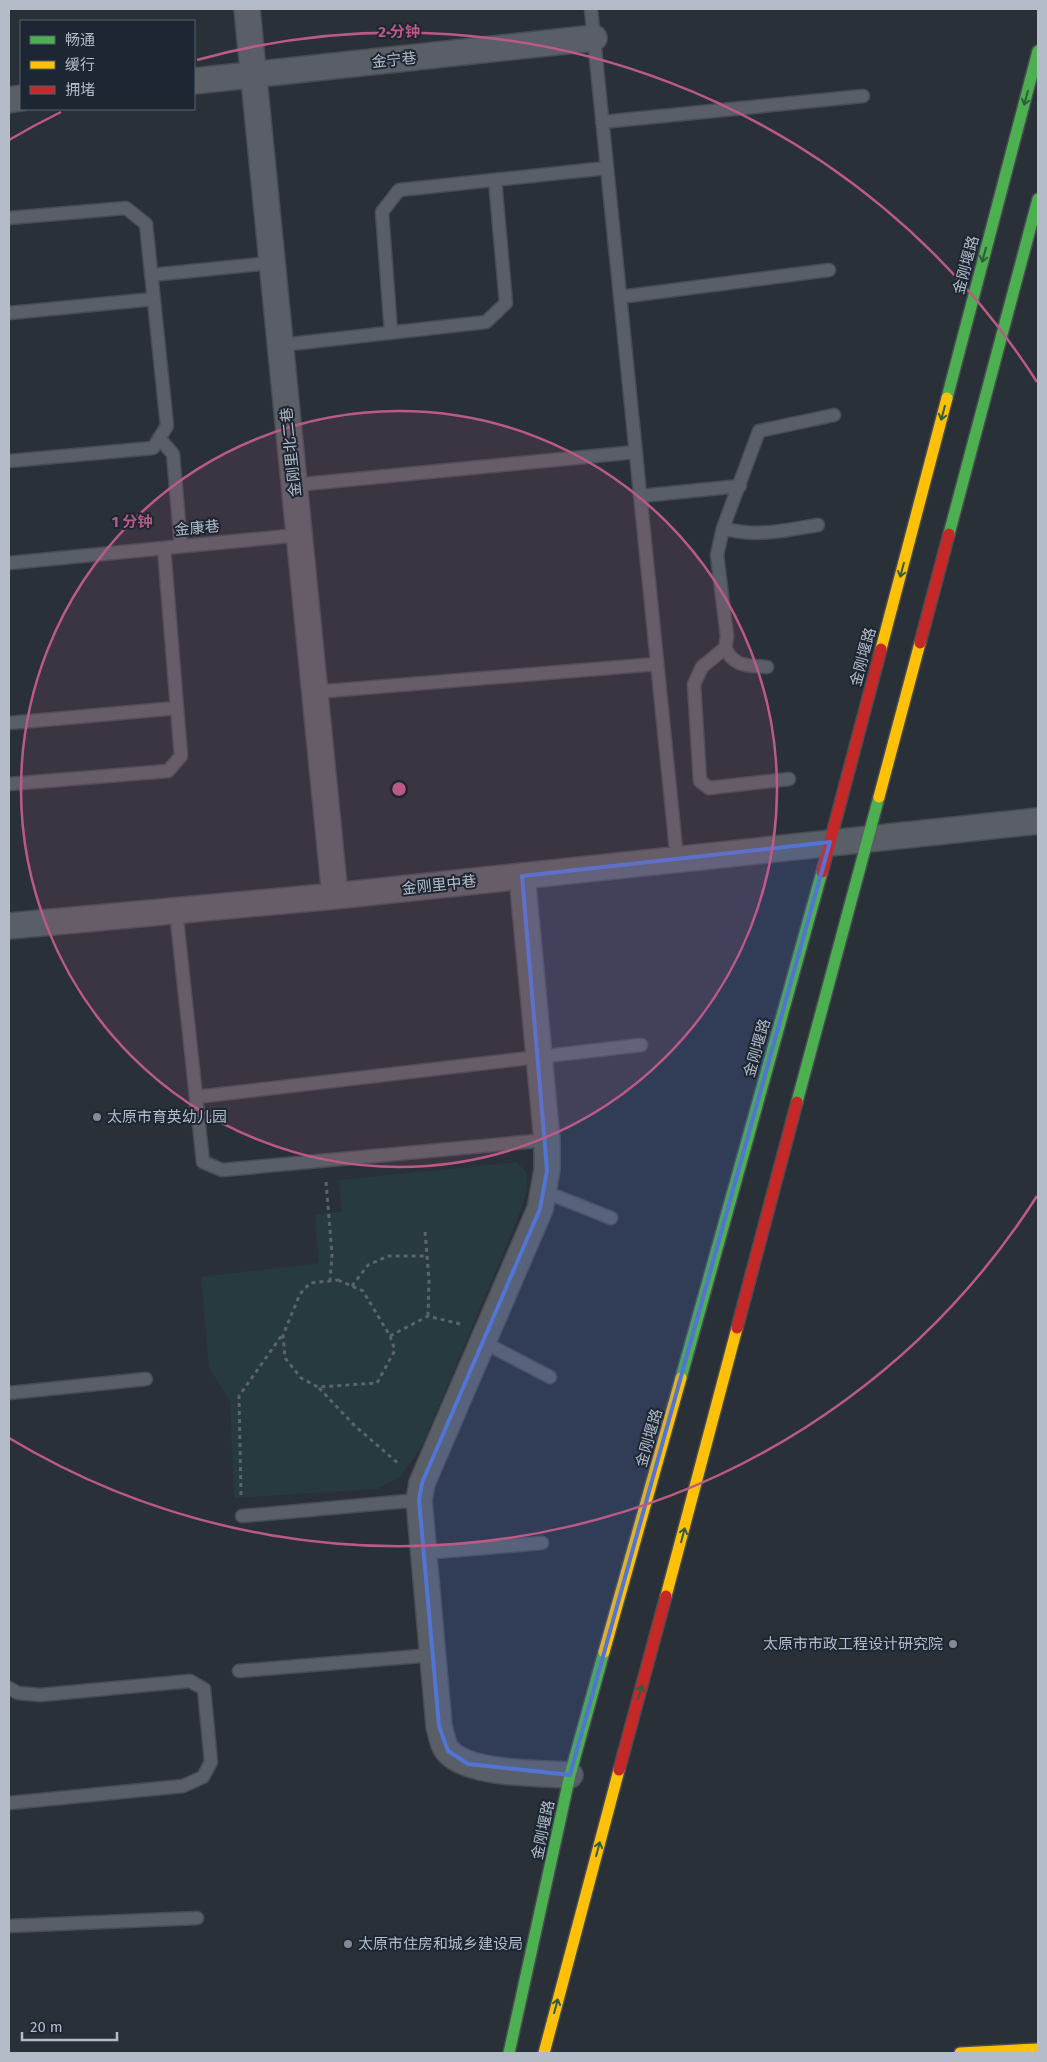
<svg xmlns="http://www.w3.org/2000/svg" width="1047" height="2062" font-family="'Fira Sans','Noto Sans SC',sans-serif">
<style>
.green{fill:#273a3e}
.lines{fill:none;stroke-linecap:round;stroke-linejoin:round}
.lane-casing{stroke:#484c53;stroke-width:15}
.street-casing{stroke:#484c53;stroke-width:28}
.fast-casing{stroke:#484c53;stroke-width:14}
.slow-casing{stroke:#484c53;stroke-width:14}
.jam-casing{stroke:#484c53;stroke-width:14}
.path{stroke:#5d636a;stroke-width:3;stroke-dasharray:4 4;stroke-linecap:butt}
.lane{stroke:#5a5e66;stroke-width:12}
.street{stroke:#5a5e66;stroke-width:25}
.fast{stroke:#4caf50;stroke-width:11}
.slow{stroke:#ffc107;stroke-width:11}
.jam{stroke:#c62828;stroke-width:11}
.oneway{stroke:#305d3f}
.marked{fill:#5274d3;fill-opacity:0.2;stroke:#5274d3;stroke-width:4;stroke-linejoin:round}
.ring{fill:none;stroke:#bc5a87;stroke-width:2.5}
.poi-dot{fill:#848b96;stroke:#1d2633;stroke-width:2}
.labels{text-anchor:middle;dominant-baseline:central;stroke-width:4;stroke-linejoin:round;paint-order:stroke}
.street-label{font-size:15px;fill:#b4bcc9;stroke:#1d2633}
.poi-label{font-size:15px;fill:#b4bcc9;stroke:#1d2633;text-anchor:start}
.centre{fill:#bc5a87;stroke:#1d2633;stroke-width:2.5}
.ring-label{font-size:15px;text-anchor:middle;font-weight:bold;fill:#bc5a87;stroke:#1d2633;stroke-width:4;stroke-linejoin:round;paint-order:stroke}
</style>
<rect width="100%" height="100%" fill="#2a3038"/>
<path class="green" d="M517 1162 527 1173 526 1195 514 1228 421 1448 399 1478 376 1489 234 1498 230 1401 209 1367 201 1277 319 1263 315 1215 342 1211 339 1180Z"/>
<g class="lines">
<g class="lane-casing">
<path id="lane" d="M591 9 677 859
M602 122 863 96
M9 218 126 208 146 224 167 426 153 448 9 461
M151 275 272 263
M620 297 829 270
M9 313 154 299
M391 332 382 212 399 190 607 168
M281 345 486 322 506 303 495 180
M159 438 173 454 181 546
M294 485 636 452
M640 496 740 486
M723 528C754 538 786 530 818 525
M9 563 299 535
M725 648C735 668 748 665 767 667
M314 692 657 664
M9 723 177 708 164 548
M789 779 709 788 700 781 694 684 702 667 725 648 727 636 717 555 723 528 759 431 834 415
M9 784 168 771 181 756 177 708
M176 911 203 1162 222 1170 547 1140
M196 1097 641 1045
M543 1191 611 1218
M483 1342 550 1377
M9 1393 146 1379
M242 1516 419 1500
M424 1553 542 1543
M239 1671 433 1655
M9 1688 18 1693 40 1695 190 1681 204 1689 211 1762 203 1777 183 1786 9 1803
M9 1926 197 1918"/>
</g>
<g class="street-casing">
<path id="street" d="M247 9 335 896
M194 81 594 38
M9 100 21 98
M522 876 547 1140V1170L540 1209 422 1483 419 1500 439 1726C441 1733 443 1746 448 1751 468 1775 540 1773 570 1775
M9 926 335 896 1038 821"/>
</g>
<g class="fast-casing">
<path id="fast" d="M947 398 1038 51
M949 534 1038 199
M797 1102 879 797
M681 1378 822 872
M509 2053 570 1775 604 1652"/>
</g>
<g class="slow-casing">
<path id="slow" d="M881 649 947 398
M879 797 920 643
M666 1596 737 1328
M604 1652 681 1378
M544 2053 619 1770
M960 2053 1038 2049"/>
</g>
<g class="jam-casing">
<path id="jam" d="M920 643 949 534
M822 872 881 649
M737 1328 797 1102
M619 1770 666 1596"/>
</g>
<path class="path" d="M326 1182 332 1254 330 1281
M425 1232 429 1280 428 1316
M338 1280 363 1291 390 1336 395 1350 377 1383 318 1387 301 1378 285 1358 283 1335 300 1294 310 1283Z
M352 1286 368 1265 388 1256H427
M390 1336 428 1316 460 1324
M319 1388 355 1426 399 1464
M241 1495 239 1396 282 1335"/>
<use href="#lane" class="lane"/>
<use href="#street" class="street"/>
<use href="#fast" class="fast"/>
<use href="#slow" class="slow"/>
<use href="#jam" class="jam"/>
</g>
<defs><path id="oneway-shaft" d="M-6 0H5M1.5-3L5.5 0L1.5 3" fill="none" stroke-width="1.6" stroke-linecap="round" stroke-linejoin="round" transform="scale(1.25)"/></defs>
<g class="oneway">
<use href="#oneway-shaft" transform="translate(1026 98) rotate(105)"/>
<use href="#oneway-shaft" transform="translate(984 255) rotate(105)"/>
<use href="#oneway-shaft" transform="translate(943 413) rotate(105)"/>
<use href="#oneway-shaft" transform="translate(902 570) rotate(105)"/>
<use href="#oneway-shaft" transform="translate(683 1535) rotate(-75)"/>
<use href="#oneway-shaft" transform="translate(640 1692) rotate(-75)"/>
<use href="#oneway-shaft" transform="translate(598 1849) rotate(-75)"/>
<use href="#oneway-shaft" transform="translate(556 2006) rotate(-75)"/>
</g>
<path class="marked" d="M830 842 570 1775 468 1764 448 1751 439 1726 419 1500 422 1483 540 1209 547 1170 522 876Z"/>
<circle cx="399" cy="789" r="378" fill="#bc5a87" fill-opacity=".12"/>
<g class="ring">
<circle cx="399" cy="789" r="378"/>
<path d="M1037 1196A757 757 0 0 1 9 1438M9 140A757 757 0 0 1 61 112M197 60A757 757 0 0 1 1037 382"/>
</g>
<g class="poi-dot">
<circle cx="97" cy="1117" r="5"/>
<circle cx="953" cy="1644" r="5"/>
<circle cx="348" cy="1944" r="5"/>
</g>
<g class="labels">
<g class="street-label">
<text transform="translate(394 60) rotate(-6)">金宁巷</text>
<text transform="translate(966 265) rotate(-75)">金刚堰路</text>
<text transform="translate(291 452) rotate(-96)">金刚里北二巷</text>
<text transform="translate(197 528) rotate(-5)">金康巷</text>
<text transform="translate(863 657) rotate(-75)">金刚堰路</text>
<text transform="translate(439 885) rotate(-6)">金刚里中巷</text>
<text transform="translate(757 1048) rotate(-74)">金刚堰路</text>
<text transform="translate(649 1438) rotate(-74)">金刚堰路</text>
<text transform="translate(543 1830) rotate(-78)">金刚堰路</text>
</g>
<g class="poi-label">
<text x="107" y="1117">太原市育英幼儿园</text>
<text x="943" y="1644" text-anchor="end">太原市市政工程设计研究院</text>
<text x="358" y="1944">太原市住房和城乡建设局</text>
</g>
</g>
<circle cx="399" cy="789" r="8" class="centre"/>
<g class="ring-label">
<text x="399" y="37">2 分钟</text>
<text x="132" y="527">1 分钟</text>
</g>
<rect width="1047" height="2062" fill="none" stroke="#b4bcc9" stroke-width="20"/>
<rect x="20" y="20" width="175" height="90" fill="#1d2633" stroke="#59626f"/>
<rect x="30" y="36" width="25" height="8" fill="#4caf50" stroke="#59626f"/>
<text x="65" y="45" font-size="15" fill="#b4bcc9">畅通</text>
<rect x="30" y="61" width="25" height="8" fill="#ffc107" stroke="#59626f"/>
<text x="65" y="70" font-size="15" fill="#b4bcc9">缓行</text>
<rect x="30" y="86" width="25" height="8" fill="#c62828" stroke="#59626f"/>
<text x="65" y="95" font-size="15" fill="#b4bcc9">拥堵</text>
<path d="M22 2032v8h95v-8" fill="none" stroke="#b4bcc9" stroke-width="2.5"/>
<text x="30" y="2032" font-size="15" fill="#b4bcc9" stroke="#1d2633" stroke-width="4" paint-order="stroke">20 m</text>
</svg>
